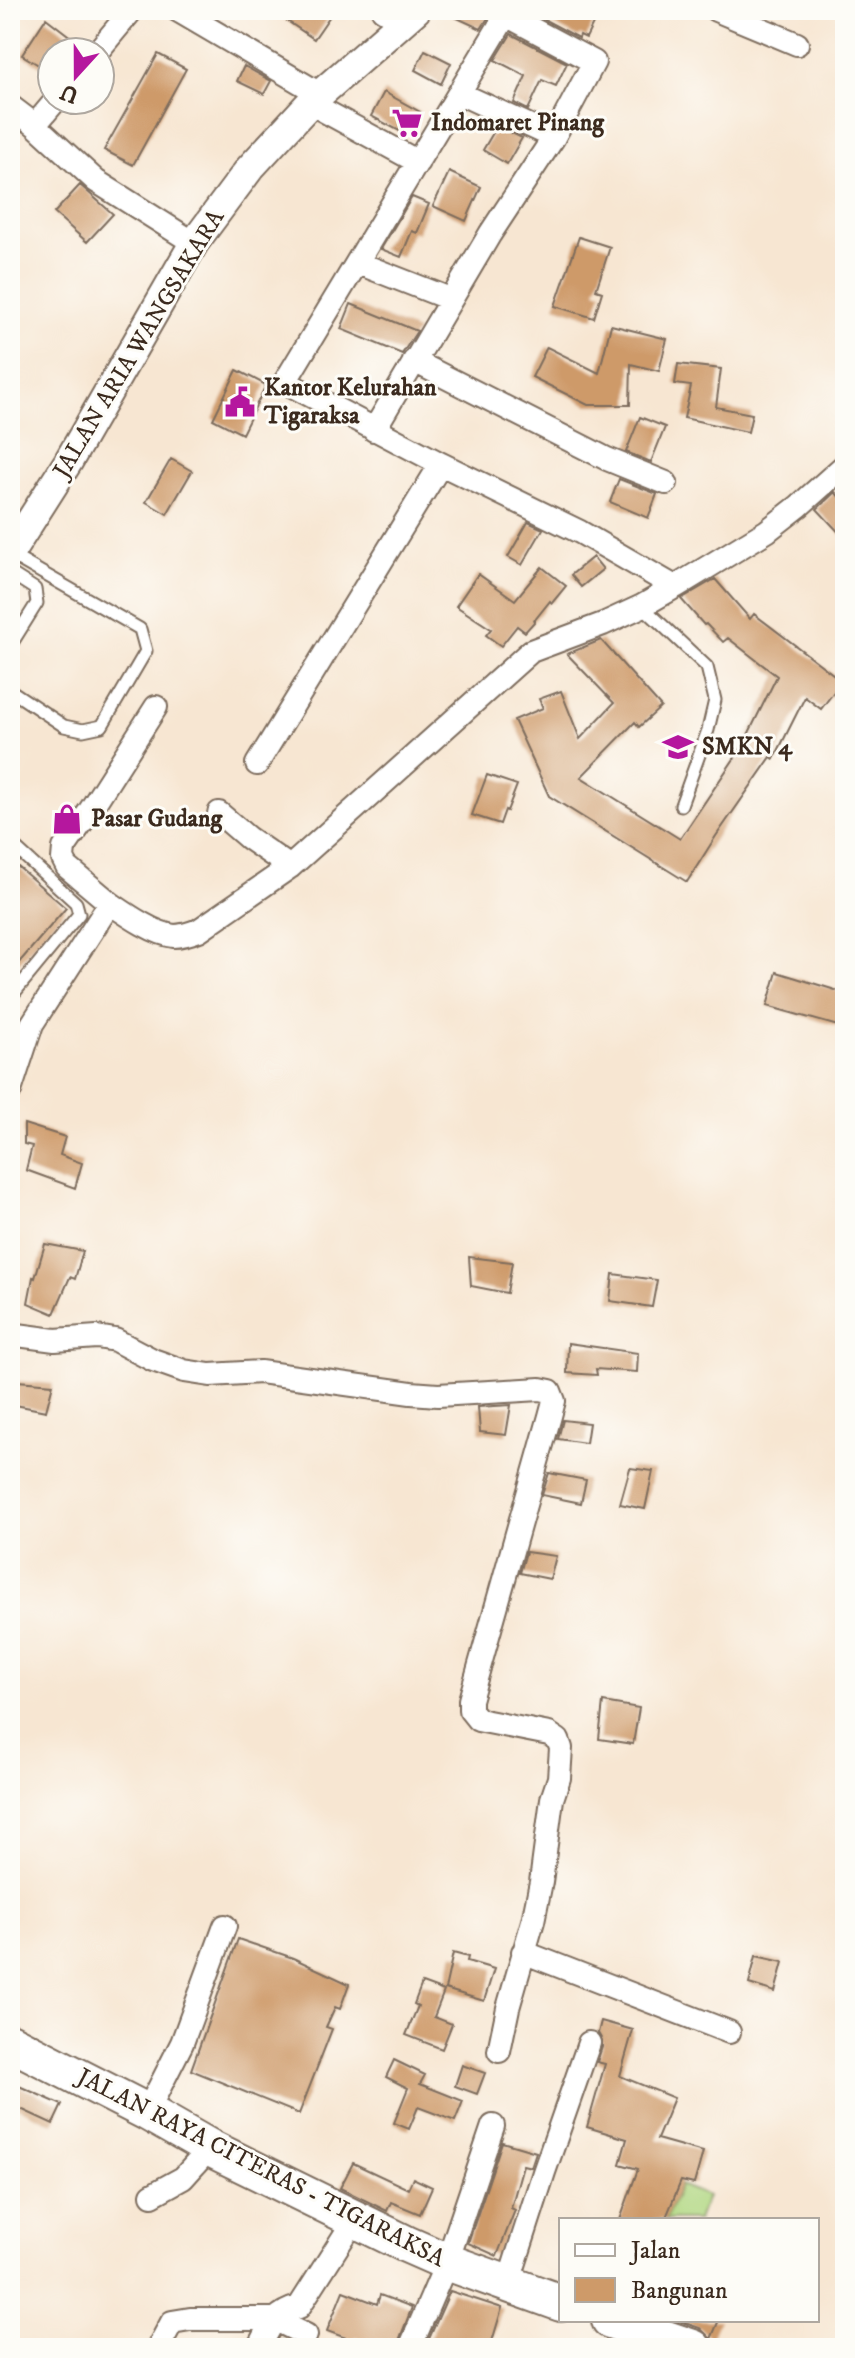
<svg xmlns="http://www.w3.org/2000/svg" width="855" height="2358" font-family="'IM FELL DW Pica',serif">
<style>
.green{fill:#b0d781;stroke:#768050;stroke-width:2}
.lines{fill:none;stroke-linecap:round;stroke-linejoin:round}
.stream{stroke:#47a7c6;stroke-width:6}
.building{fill:#ce9a69}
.service-casing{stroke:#7d6c5d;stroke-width:15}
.minor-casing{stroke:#7d6c5d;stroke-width:26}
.tertiary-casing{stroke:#7d6c5d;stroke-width:32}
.primary-casing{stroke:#7d6c5d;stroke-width:40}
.service{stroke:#fff;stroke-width:11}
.minor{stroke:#fff;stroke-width:22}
.tertiary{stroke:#fff;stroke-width:28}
.primary{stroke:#fff;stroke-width:36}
.labels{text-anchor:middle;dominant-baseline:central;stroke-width:6;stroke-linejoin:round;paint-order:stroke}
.poi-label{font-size:24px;font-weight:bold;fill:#3b2a1e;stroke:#fdfcf7;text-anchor:start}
.street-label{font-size:24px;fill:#3b2a1e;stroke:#fdfcf7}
</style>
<rect width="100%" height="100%" fill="#fdfcf7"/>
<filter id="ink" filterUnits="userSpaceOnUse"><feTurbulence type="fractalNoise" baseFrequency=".0125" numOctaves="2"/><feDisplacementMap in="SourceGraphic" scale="16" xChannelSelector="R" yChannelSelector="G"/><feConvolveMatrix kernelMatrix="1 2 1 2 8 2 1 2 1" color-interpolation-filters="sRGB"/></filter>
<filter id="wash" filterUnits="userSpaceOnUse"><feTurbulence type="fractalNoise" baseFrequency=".006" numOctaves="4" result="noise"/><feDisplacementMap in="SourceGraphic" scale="32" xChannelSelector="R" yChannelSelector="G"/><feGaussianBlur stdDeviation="1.8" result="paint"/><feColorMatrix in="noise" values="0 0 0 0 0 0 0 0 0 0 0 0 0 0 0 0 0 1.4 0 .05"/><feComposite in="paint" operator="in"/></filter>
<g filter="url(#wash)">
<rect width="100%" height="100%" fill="#f7e6d2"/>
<path class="green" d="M680 2185 707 2196 698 2220H665Z"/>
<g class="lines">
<path class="stream" d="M280 2348 283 2342"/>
</g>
<g id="blocks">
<path class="building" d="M271 10H334L314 39Z
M440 10H493L481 29Z
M526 10H600L586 38 580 35 579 38Z
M46 18 72 38 61 52H52V64L47 70 22 55Z
M511 34 567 63 556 86 542 80 528 110 514 103 526 76 495 60Z
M425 50 451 63 441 84 415 70Z
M158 54 186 69 133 165 104 150Z
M244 66 271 81 264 94 237 81Z
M384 92 420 112 407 135 371 116Z
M497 126 522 138 507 164 483 150Z
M449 172 481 187 466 221 433 206Z
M80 185 113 214 87 242 54 213Z
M412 197 429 204 417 233 412 231 401 257 381 249Z
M579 237 610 247 596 290 602 292 594 318 555 306Z
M351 304 417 331 402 354 341 329Z
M611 325 667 339 659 371 631 364 630 405H588L532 377 547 347 599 373Z
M678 364 721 369 716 407 752 414 748 432 684 418 691 386 675 384Z
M237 370 266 385 242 434 213 419Z
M640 417 665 427 651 462 626 452Z
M171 459 192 471 167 514 146 502Z
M619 479 657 494 648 518 610 502Z
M835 492 845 503V539L817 509Z
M528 522 543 529 522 565 508 557Z
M593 557 603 569 581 587 571 575Z
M542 567 566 586 552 603 550 601 534 621 533 619 534 622 525 632 517 626 501 646 486 635 491 629 456 606 478 574 515 600Z
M715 579 750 619 754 614 842 681 821 709 805 697 774 759 771 757 716 836 687 882 549 796 514 720 543 708 539 699 561 691 580 739 614 703 567 654 601 640 661 707 639 727 635 722 581 777 680 839 742 747 777 676 728 638 723 642 706 624 704 625 681 599Z
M487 775 517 785 507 811 505 810 500 824 472 815Z
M10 860 66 908 10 973Z
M777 972 845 993V1028L767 1006Z
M24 1124 65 1137 60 1155 82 1163 75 1188 26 1170 32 1146 24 1144Z
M45 1244 83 1251 75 1279 70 1277 54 1314 28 1303 33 1277 35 1278Z
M469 1257 512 1262 507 1293 471 1286Z
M613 1274 657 1280 652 1307 610 1301Z
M568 1343 638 1353 637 1372 596 1369 597 1375 567 1373Z
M17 1381 53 1384 46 1411 10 1404Z
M511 1405 506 1435 480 1432 478 1407Z
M563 1420 589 1423 586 1443 558 1439Z
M630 1468 653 1471 645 1509 620 1504Z
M549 1473 586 1480 581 1503 542 1495Z
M526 1552 556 1556 550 1579 520 1573Z
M603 1702 639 1708 633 1744 599 1739Z
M238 1939 293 1958 349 1984 340 2009 335 2007 326 2027 332 2029 299 2114 191 2070Z
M453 1953 468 1957 467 1961 494 1969 484 2001 445 1989Z
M756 1956 783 1962 775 1992 749 1984Z
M422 1983 444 1991 434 2017 452 2024 442 2049 406 2035 418 2006 414 2004Z
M601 2021 633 2030 620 2076 674 2098 657 2139 703 2152 694 2184 681 2181 665 2220H620L638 2169 620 2164 627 2139 587 2127 605 2064 597 2062 602 2047V2040L598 2033Z
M394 2060 425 2075 420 2084 463 2101 455 2121 418 2107 409 2129 394 2123 408 2088 386 2077Z
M462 2065 485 2073 477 2094 455 2086Z
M10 2082 62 2105 53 2124 10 2104Z
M502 2142 536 2152 531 2167 523 2165 511 2208 515 2210 497 2256 468 2243Z
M353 2163 408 2189 413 2178 432 2187 420 2214 391 2202 387 2211 340 2188Z
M343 2291 377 2304 380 2295 412 2307 396 2348H382L356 2337 354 2341 327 2331Z
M450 2291 502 2308 490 2348H425Z
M676 2320H719L711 2339 700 2328Z"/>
</g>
</g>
<g filter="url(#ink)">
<use href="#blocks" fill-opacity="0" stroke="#7d6c5d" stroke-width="2"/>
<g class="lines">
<g class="service-casing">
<path id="service" d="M10 573 35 589 37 603 10 646
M642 606 707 667 715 700 708 730 681 805
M10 690 64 726 83 730 102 726 146 651 140 629 11 555
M10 843 76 903 79 914 10 998"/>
</g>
<g class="minor-casing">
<path id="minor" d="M177 10 320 94
M383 10 403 22
M716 10 797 44
M97 52 132 10
M461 94 554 137
M310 103 418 162
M10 106 35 125 96 181 194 243
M35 125 56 100
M358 263 450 299
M414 361 607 459 666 483
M374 430 490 234 554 137 594 62 506 15 285 382 441 464 580 532 675 587
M257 764 441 464
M219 813 248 838 290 867
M110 903 67 867 63 859 64 848 89 812 156 707
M10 1091 32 1024 110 903C126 914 154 934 174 936 183 936 191 933 199 930L290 867 531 651 603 624 642 606 675 587 767 531 799 506 845 465
M10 1334 55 1340 97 1337 115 1340 153 1360 184 1371 210 1375 260 1372 411 1393 438 1395 540 1389 550 1391 554 1401 550 1416 470 1700V1710L478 1720 549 1734 558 1740 561 1748 559 1778 552 1799 541 1882 533 1921 508 2008 499 2051
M523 1952 729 2032
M147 2112 182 2043 225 1926
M152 2195 183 2178 210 2148
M508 2284 544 2172 589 2043
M158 2348 172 2322 190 2319H274L306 2335
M259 2348C270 2327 274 2313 299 2307L355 2219
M410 2348 447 2262 493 2126"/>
</g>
<g class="tertiary-casing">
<path id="tertiary" d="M10 553 68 462 194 243 250 168 310 103 416 10"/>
</g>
<g class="primary-casing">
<path id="primary" d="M10 2042 147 2112 210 2148 406 2244 447 2262 561 2303
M610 2320 693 2348"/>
</g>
<use href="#service" class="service"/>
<use href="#minor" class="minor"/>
<use href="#tertiary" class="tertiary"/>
<use href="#primary" class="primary"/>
</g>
</g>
<defs>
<g id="supermarket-bare" transform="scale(2.4)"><path d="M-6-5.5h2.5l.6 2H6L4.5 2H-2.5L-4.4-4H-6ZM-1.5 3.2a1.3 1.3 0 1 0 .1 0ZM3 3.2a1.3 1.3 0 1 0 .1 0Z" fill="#b5179e" stroke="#fdfcf7" stroke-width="2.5" paint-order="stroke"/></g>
<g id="civic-bare" transform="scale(2.4)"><path d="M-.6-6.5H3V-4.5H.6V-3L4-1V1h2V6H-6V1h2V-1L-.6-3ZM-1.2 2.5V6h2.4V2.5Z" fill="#b5179e" stroke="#fdfcf7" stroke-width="2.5" paint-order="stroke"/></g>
<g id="school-bare" transform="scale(2.4)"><path d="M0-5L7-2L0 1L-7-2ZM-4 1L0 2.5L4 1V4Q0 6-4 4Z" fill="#b5179e" stroke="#fdfcf7" stroke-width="2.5" paint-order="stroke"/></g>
<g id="shop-bare" transform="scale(2.4)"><path d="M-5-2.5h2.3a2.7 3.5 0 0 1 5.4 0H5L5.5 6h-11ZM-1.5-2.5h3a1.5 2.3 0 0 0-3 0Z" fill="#b5179e" stroke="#fdfcf7" stroke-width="2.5" paint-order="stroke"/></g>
</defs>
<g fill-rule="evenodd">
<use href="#supermarket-bare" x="407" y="123"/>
<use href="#civic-bare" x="240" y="402"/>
<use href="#school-bare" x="678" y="747"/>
<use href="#shop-bare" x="67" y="819"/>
</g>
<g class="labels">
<g class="poi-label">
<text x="431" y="123">Indomaret Pinang</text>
<text x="264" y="388">Kantor Kelurahan<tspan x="264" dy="28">Tigaraksa</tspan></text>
<text x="702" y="747">SMKN 4</text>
<text x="91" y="819">Pasar Gudang</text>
</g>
<g class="street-label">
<text transform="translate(139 344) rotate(-59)">JALAN ARIA WANGSAKARA</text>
<text transform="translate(261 2168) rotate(27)">JALAN RAYA CITERAS - TIGARAKSA</text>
</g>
</g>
<rect width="855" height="2358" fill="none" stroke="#fdfcf7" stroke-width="40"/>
<rect x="559" y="2218" width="260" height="104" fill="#fdfcf7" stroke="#afa8a0" stroke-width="2"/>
<rect x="575" y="2244" width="40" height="12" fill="#ffffff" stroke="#afa8a0" stroke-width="2"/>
<text x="631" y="2258" font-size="24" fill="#3b2a1e">Jalan</text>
<rect x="575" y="2278" width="40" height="24" fill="#ce9a69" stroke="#afa8a0" stroke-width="2"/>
<text x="631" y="2298" font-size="24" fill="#3b2a1e">Bangunan</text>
<g transform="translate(76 76) rotate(201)"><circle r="38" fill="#fdfcf7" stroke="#afa8a0" stroke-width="2"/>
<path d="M0-6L14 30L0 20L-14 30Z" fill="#b5179e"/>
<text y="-12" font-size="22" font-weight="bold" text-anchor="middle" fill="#3b2a1e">U</text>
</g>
</svg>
